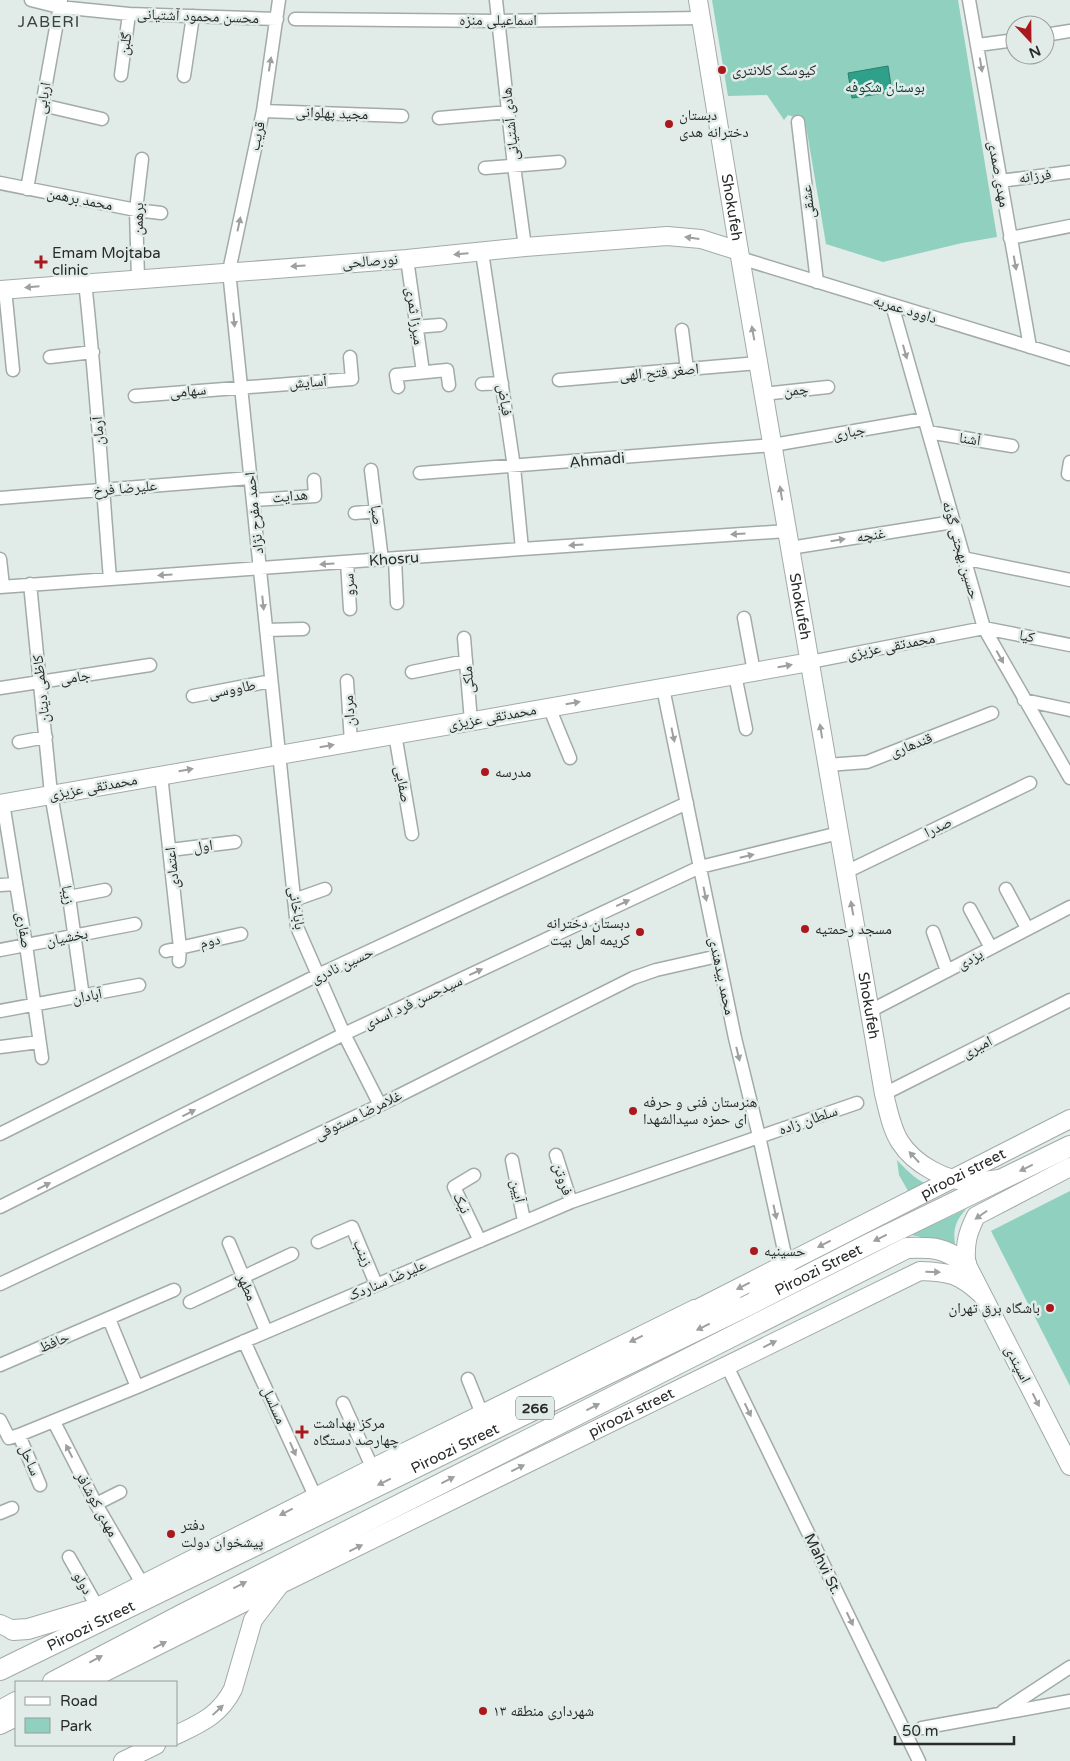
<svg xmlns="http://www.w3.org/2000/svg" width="1070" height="1761" font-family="'Varela Round','Noto Naskh Arabic',sans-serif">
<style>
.green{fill:#8fd0bf}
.water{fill:#2fa18a;stroke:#2d7e6d}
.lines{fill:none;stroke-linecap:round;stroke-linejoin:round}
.minor-casing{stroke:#a2aba9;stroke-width:15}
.secondary-casing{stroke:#a2aba9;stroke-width:20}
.primary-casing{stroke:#a2aba9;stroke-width:22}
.minor{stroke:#fff;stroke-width:12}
.secondary{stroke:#fff;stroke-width:18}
.primary{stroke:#fff;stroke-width:20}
.oneway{fill:#9ea09f}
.poi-dot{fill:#aa171c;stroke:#e1ebe8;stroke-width:2}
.labels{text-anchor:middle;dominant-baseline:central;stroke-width:5;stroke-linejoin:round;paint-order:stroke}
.shield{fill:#e1ebe8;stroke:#606563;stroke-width:1}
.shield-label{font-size:14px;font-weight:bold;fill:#282b2a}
.street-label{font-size:15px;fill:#282b2a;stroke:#e1ebe8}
.poi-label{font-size:15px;fill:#282b2a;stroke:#e1ebe8;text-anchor:start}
.park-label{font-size:15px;fill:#04382e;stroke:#e1ebe8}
.neighbourhood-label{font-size:16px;letter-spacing:1px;fill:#3b4340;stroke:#e1ebe8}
</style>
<rect width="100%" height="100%" fill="#e1ebe8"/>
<path class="green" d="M712 0H958L997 237 962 243 883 262 826 244 805 120 788 115 784 120 767 95 728 96Z
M897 1160C915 1179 923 1185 949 1192L932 1198H912L899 1175Z
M1070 1191V1386L991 1231Z
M966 1209C953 1224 953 1232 956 1251L942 1241 911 1235Z"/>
<path class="water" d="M888 66 892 92 852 98 848 73Z"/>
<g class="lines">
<g class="minor-casing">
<path id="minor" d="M31 0 59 7 129 14 277 19
M279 0 263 111 229 271 297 927 344 1034 380 1105
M496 0 514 166 525 247
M969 0 1030 347
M295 19 499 21 701 18
M1045 35 1070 31
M978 45 1015 40
M121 75 129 14
M184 76 193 16
M42 105 102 119
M263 111 402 116
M439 118 509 112
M798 122 817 282
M485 168 559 162
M1000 181 1070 172
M0 183 136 210 161 213
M27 189 61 0
M1010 238 1070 226
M482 252 514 467 522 549
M740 258 1070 359
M407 259 423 372
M138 279 136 210 142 159
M85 282C96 381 102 480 110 579
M5 289 13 370
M892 305 984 628 1070 778
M415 327 440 325
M682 330 687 369
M50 357 93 352
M559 380 758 363
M482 384 502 383
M398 387 396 375 447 370 449 385
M763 394 828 387
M135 396 352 379 350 357
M928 432 1012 446
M371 470 382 560
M420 473 773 445 924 419
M1068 474 1070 462
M0 498 250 478
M253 500 315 496 314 480
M355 513 376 511
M790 548 953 522
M963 558 1070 580
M0 559 3 586
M395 559 397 603
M347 562 350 609
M30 584 51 794 69 897 83 997
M0 587 522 549 787 531
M744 618 754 672
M266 630 303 629
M464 638 471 721
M810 662 984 628 1070 645
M412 672 466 661
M735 675 746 729
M347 681 351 742
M0 688 150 665
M663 688 735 1038 759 1136 787 1264
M193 696 271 681
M1024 700 1070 710
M549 707 570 758
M395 734 412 834
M19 742 46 737
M827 765 867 762 992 713
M161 775 180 948 179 961
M3 803 26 945 42 1058
M170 850 235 842
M846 872 1030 783
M0 885 16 884
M1006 889 1027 928
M69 897 105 890
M294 900 325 889
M970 909 991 948
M933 932 947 971
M0 950 135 924
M166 951 241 934
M0 1011 139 985
M870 1011 1070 907
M0 1047 39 1042
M884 1094 1070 1000
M0 1134 318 975 687 803
M556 1155 571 1202
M512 1160 524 1221
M474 1175 454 1187 480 1241
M0 1207 344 1034 700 867 839 833
M318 1242 352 1227 376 1284
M229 1243 266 1331
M0 1284 380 1105 633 978 656 970 718 956
M190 1302 292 1254
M109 1319 137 1387
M244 1341 316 1498
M0 1365 174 1290
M727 1366 919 1761
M468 1379 482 1414
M343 1403 373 1469
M0 1420 9 1438 19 1435 137 1387 571 1202 857 1103
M54 1422 96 1504 143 1585
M19 1435 40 1485
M96 1504 120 1492
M0 1513 12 1508
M69 1557 98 1608
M1003 1711 1070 1667
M922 1728 1070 1701"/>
</g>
<g class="secondary-casing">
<g id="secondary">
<path id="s1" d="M698 0 739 251 884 1094C888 1109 891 1128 900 1142 914 1164 945 1181 972 1182 980 1182 990 1180 999 1179"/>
<path d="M0 290 407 259 525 247 667 236 701 239 739 251"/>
<path d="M0 804 810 662"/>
<path d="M1070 1167 976 1216C967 1234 965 1243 966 1263L1070 1466"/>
<path id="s2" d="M701 1307 1070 1119"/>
<path d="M0 1624 13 1630"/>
<path id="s3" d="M85 1682 281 1584 920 1271C950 1272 959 1274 981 1294"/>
<path d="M0 1725 16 1717"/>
<path d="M176 1735C201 1723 220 1715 233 1689L253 1620 279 1586"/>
<path d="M123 1761 156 1745"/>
</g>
</g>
<g class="primary-casing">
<g id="primary">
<path d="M759 1294 787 1264"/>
<path d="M13 1630 28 1629 98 1608 373 1469 695 1310 735 1306"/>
<path id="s4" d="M0 1670 751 1304 869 1244 1070 1146"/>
<path d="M53 1682 183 1614 907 1248C935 1247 943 1248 966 1263"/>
<path d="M0 1711 16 1702"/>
</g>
</g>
<use href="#minor" class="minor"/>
<use href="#secondary" class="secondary"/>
<use href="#primary" class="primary"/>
</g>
<defs><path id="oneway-solid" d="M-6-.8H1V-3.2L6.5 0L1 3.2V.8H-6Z" transform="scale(1.25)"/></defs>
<g class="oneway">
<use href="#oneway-solid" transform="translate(270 64) rotate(-81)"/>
<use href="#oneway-solid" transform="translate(981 65) rotate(81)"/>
<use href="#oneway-solid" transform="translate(239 224) rotate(-78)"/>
<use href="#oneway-solid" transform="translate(692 238) rotate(-172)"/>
<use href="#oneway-solid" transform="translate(461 254) rotate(175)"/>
<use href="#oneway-solid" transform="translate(1015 263) rotate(80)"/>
<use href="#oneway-solid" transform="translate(298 266) rotate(176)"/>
<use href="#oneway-solid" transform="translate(32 287) rotate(175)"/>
<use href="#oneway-solid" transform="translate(234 320) rotate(84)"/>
<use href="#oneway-solid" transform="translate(753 333) rotate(-100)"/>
<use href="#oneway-solid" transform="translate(905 352) rotate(74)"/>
<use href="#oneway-solid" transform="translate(781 493) rotate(-99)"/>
<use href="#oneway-solid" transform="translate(738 534) rotate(176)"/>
<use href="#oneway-solid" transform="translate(838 540) rotate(-9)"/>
<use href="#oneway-solid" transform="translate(576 545) rotate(176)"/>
<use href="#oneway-solid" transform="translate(327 564) rotate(176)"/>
<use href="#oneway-solid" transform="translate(165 575) rotate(176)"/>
<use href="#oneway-solid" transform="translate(263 603) rotate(84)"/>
<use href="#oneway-solid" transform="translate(1000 657) rotate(61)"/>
<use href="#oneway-solid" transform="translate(785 666) rotate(-10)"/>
<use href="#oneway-solid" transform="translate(573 703) rotate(-10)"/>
<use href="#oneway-solid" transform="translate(821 731) rotate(-99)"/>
<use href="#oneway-solid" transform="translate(673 735) rotate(78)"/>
<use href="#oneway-solid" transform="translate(327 746) rotate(-10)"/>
<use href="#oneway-solid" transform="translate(186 770) rotate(-10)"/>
<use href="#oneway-solid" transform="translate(747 856) rotate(-13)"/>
<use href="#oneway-solid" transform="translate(705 894) rotate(78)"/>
<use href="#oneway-solid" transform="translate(623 903) rotate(-25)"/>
<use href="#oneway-solid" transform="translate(852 908) rotate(-100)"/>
<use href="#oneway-solid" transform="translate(476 972) rotate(-25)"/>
<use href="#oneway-solid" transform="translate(738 1054) rotate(76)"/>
<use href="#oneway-solid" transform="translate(189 1113) rotate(-27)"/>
<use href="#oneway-solid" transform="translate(914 1157) rotate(-133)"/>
<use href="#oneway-solid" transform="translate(1026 1168) rotate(154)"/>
<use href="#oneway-solid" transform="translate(44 1186) rotate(-27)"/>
<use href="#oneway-solid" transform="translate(775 1212) rotate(78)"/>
<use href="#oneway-solid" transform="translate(981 1215) rotate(145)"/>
<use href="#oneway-solid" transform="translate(880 1238) rotate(154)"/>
<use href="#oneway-solid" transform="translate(824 1244) rotate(153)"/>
<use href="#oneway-solid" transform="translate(933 1272) rotate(1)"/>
<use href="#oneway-solid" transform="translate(743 1286) rotate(153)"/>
<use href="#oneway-solid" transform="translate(703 1327) rotate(154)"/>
<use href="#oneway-solid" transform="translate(636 1339) rotate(154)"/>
<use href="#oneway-solid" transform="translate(770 1344) rotate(-26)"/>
<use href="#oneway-solid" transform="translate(1036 1400) rotate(63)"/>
<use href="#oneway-solid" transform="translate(593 1407) rotate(-27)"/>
<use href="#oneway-solid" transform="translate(748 1410) rotate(64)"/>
<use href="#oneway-solid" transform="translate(293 1449) rotate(66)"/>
<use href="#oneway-solid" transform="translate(69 1451) rotate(-117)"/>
<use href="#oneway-solid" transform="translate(518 1468) rotate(-26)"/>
<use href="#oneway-solid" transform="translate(448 1480) rotate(-27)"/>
<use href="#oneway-solid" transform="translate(384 1482) rotate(154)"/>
<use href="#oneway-solid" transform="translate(286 1512) rotate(153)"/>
<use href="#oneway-solid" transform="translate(356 1548) rotate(-26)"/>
<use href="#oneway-solid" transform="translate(240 1585) rotate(-27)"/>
<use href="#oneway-solid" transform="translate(850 1619) rotate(64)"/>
<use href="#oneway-solid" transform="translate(160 1645) rotate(-27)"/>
<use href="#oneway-solid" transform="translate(96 1659) rotate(-28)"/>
<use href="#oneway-solid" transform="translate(218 1710) rotate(-43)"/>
</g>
<g class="poi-dot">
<circle cx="722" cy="70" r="5"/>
<circle cx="669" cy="124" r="5"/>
<path d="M38.5 254.5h5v5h5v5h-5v5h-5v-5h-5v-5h5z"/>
<circle cx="485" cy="772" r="5"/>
<circle cx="805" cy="929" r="5"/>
<circle cx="640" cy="932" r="5"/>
<circle cx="633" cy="1111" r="5"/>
<circle cx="754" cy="1251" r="5"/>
<circle cx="1050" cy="1308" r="5"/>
<path d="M299.5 1424.5h5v5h5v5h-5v5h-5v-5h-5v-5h5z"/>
<circle cx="171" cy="1534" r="5"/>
<circle cx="483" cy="1711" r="5"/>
</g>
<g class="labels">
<rect class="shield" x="516" y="1396.5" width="38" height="23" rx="4"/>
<g class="shield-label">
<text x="535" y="1408">266</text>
</g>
<g class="street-label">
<text transform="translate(198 16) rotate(2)">محسن محمود آشتیانی</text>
<text x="498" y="20">اسماعیلی منزه</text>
<text transform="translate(125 44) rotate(-82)">گلبن</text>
<text transform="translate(43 98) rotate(-80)">اربابی</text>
<text transform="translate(332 113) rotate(2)">مجید پهلوانی</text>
<text transform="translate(510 124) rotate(-96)">هادی آشتیانی</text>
<text transform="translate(257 136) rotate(-78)">قریب</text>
<text transform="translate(999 174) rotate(80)">مهدی صمدی</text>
<text transform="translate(1035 176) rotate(-7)">فرزانه</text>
<text transform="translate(80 199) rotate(11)">محمد برهمن</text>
<text transform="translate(808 202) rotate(-97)">عشقی</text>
<text stroke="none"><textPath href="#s1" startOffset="210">Shokufeh</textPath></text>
<text transform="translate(138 219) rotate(-89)">برهمن</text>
<text transform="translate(370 261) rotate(-4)">نورصالحی</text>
<text transform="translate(905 309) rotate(17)">داوود عمریه</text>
<text transform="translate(415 316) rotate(82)">میرزا ثمری</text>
<text transform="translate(659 372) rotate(-5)">اصغر فتح الهی</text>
<text transform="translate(308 382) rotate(-4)">آسایش</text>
<text transform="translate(796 390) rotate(-6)">چمن</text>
<text transform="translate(188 391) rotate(-5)">سهامی</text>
<text transform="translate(505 400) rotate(82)">فیاض</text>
<text transform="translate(98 431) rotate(-94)">آرمان</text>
<text transform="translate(849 432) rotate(-10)">جباری</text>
<text transform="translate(970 439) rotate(9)">آشنا</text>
<text transform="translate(597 460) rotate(-5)">Ahmadi</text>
<text transform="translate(125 488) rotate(-5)">علیرضا فرخ</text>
<text transform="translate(290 496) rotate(-6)">هدایت</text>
<text transform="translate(254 513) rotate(-96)">احمد مفرح نژاد</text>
<text transform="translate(377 515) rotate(83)">صبا</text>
<text transform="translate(871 535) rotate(-9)">غنچه</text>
<text transform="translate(961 550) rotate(74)">حسین بهجتی گونه</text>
<text transform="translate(394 559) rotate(-4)">Khosru</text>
<text transform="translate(349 585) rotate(-94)">سرو</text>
<text stroke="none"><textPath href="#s1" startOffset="615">Shokufeh</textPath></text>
<text transform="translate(1027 636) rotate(11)">کیا</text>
<text transform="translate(891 646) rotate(-11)">محمدتقی عزیزی</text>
<text transform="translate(75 677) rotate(-9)">جامی</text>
<text transform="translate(468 680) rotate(-95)">ملکی</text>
<text transform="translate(41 689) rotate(-96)">کاظمی دینان</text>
<text transform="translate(232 689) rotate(-11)">طاووسی</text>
<text transform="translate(349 711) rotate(-94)">مردان</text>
<text transform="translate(492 717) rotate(-10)">محمدتقی عزیزی</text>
<text transform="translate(911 745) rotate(-21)">قندهاری</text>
<text transform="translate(403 784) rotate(80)">صفایی</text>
<text transform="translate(93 787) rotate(-10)">محمدتقی عزیزی</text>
<text transform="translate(938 827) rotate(-26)">صدرا</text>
<text transform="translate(203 846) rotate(-7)">اول</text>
<text transform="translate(172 868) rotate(-96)">اعتمادی</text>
<text transform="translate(68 895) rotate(81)">زیبا</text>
<text transform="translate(297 908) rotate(81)">باباخانی</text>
<text transform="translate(24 930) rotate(81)">صفاری</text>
<text transform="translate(67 937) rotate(-11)">بخشیان</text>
<text transform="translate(210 941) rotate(-13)">دوم</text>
<text transform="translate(970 959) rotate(-28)">یزدی</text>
<text transform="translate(342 965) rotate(-25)">حسین نادری</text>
<text transform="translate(722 976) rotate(78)">محمد بیدهندی</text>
<text transform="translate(87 996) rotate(-11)">آبادان</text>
<text transform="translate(413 1002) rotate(-25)">سیدحسن فرد اسدی</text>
<text stroke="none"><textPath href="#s1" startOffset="1020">Shokufeh</textPath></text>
<text transform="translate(977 1047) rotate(-27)">امیری</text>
<text transform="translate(358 1115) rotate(-26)">غلامرضا مستوفی</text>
<text transform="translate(808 1120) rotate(-19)">سلطان زاده</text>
<text stroke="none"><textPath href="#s2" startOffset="294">piroozi street</textPath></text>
<text transform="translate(563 1179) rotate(72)">فروتن</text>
<text transform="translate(518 1191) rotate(78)">آیین</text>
<text transform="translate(462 1203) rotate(64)">نیک</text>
<text transform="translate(363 1253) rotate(67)">زینب</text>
<text stroke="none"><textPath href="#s4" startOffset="911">Piroozi Street</textPath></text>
<text transform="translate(387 1280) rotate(-23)">علیرضا سناردک</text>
<text transform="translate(247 1287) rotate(67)">مطهر</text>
<text transform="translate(54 1342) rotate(-23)">حافظ</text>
<text transform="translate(1018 1364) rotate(63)">اسپندی</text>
<text transform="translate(274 1405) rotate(66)">مسلسل</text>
<text stroke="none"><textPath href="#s3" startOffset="609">piroozi street</textPath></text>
<text stroke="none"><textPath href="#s4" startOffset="506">Piroozi Street</textPath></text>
<text transform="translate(30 1460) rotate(67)">ساحل</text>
<text transform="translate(97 1504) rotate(61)">مهدی کوشافر</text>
<text transform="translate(823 1564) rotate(64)">Mahvi St.</text>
<text transform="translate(83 1583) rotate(60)">دولو</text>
<text stroke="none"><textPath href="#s4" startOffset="101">Piroozi Street</textPath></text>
</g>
<g class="poi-label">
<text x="732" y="70">کیوسک کلانتری</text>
<text x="679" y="115">دبستان<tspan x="679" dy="17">دخترانه هدی</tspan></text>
<text x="52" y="253">Emam Mojtaba<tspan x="52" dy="17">clinic</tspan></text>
<text x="495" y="772">مدرسه</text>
<text x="630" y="923" text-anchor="end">دبستان دخترانه<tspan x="630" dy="17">کریمه اهل بیت</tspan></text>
<text x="815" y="929">مسجد رحمتیه</text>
<text x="643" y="1102">هنرستان فنی و حرفه<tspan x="643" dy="17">ای حمزه سیدالشهدا</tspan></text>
<text x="764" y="1251">حسینیه</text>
<text x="1040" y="1308" text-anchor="end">باشگاه برق تهران</text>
<text x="313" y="1423">مرکز بهداشت<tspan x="313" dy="17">چهارصد دستگاه</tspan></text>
<text x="181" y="1525">دفتر<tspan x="181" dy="17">پیشخوان دولت</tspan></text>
<text x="493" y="1711">شهرداری منطقه ۱۳</text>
</g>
<g class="park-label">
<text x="885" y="87">بوستان شکوفه</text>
</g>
<g class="neighbourhood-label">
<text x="49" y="22">JABERI</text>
</g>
</g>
<rect x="15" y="1681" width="162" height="65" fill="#e1ebe8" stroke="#979e9c"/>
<rect x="25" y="1697" width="25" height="8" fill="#ffffff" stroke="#979e9c"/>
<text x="60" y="1706" font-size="15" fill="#282b2a">Road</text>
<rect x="25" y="1718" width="25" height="15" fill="#8fd0bf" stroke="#979e9c"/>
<text x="60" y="1731" font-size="15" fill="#282b2a">Park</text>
<g transform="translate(1030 40) rotate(158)"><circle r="24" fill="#e1ebe8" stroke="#979e9c"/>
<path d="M0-4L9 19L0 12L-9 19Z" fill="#aa171c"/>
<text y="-8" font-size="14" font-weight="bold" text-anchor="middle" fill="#282b2a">N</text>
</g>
<path d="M895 1736v8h119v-8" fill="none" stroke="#282b2a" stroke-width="2.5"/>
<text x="902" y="1736" font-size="15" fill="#282b2a" stroke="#e1ebe8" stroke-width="4" paint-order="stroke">50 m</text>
</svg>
